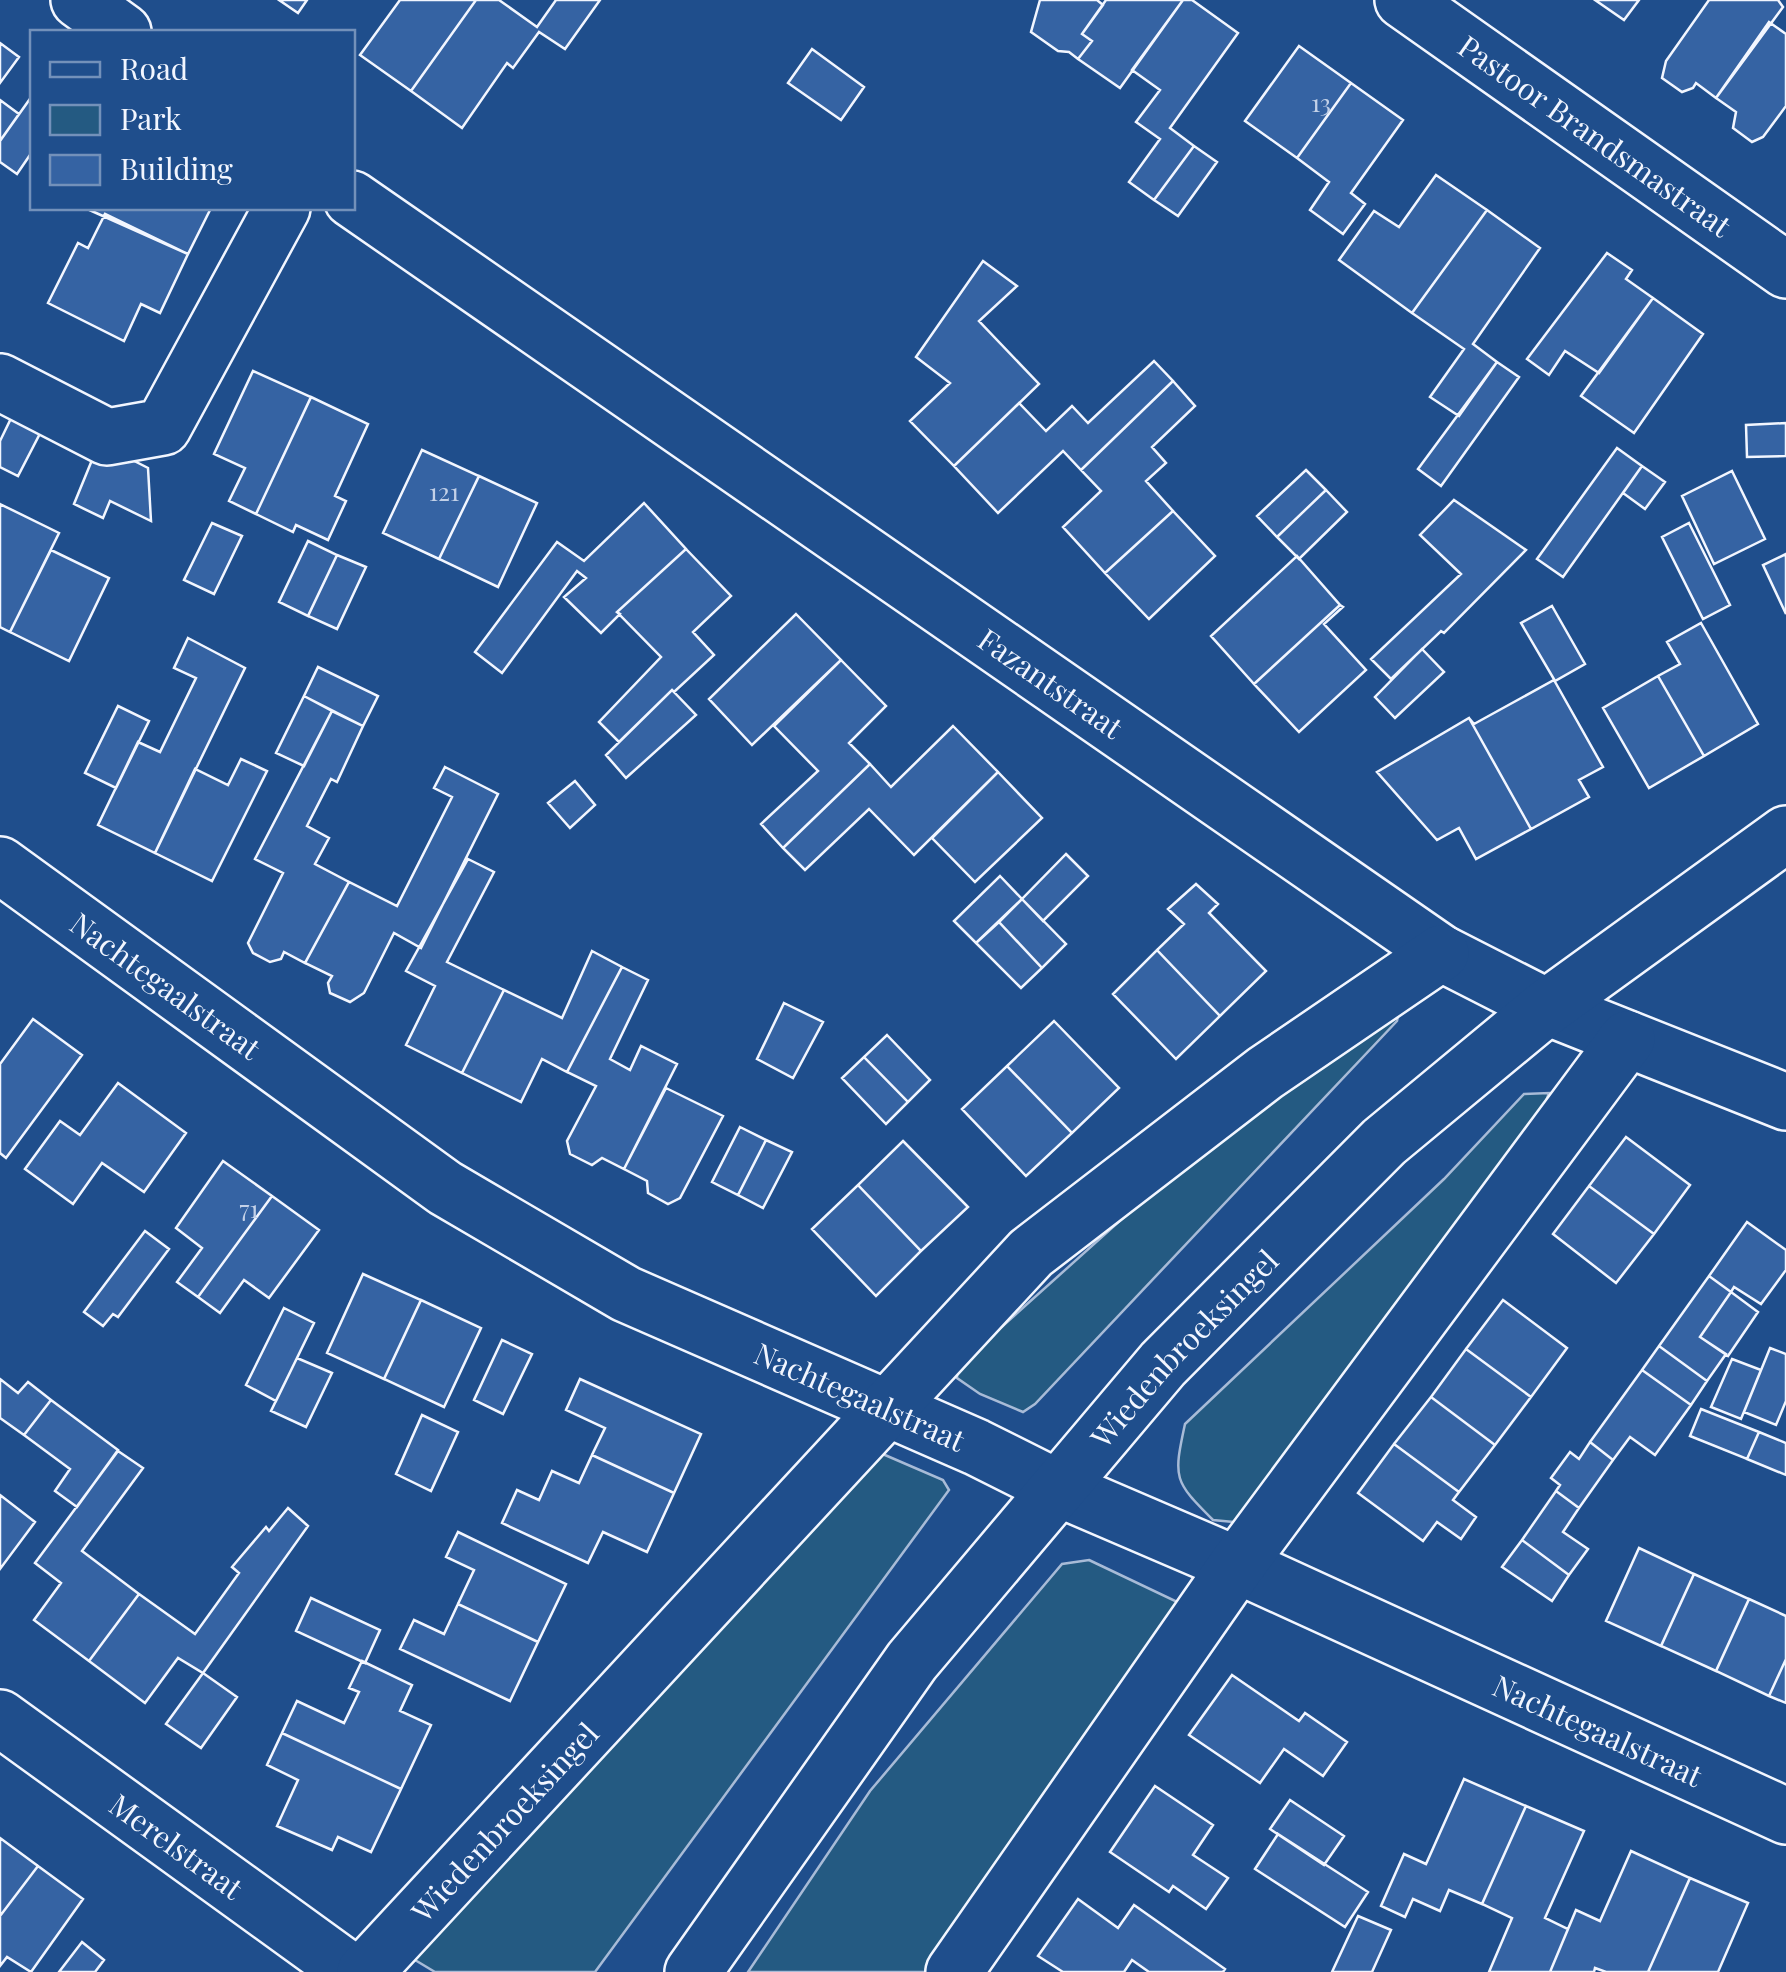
<svg xmlns="http://www.w3.org/2000/svg" width="1786" height="1972" font-family="'Playfair Display',serif">
<style>
.green{fill:#245a82;stroke:#a8bbd7;stroke-width:2.5}
.building{fill:#3563a3;stroke:#f2f6ff;stroke-width:2.5}
.lines{fill:none;stroke-linecap:round;stroke-linejoin:round}
.minor-casing{stroke:#f2f6ff;stroke-width:60}
.minor{stroke:#1f4e8c;stroke-width:55}
.labels{text-anchor:middle;dominant-baseline:central;stroke-width:8;stroke-linejoin:round;paint-order:stroke}
.number-label{font-size:25px;fill:#c3d1e8}
.street-label{font-size:30px;fill:#f2f6ff;stroke:#1f4e8c}
</style>
<rect width="100%" height="100%" fill="#1f4e8c"/>
<path class="green" d="M1402 996 1397 1021 1035 1404 1023 1412 980 1394 957 1378V1367L1270 1086Z
M1549 1093 1545 1104 1262 1514 1244 1523 1213 1520C1174 1481 1173 1479 1185 1424L1444 1179 1524 1094Z
M878 1452 943 1480 949 1490 595 1972H435L415 1960 408 1933Z
M1089 1560 1190 1608 937 1972H748L870 1791 1062 1564Z"/>
<path class="building" d="M279 0H307L298 13Z
M400 0H476L411 91 360 55Z
M476 0H499L537 27 556 0H600L565 49 539 32 513 68 507 63 462 128 411 91Z
M1040 0H1097L1103 5 1082 34 1092 41 1078 59 1069 52 1058 51 1031 32Z
M1106 0H1183L1120 88 1078 59 1092 41 1082 34Z
M1183 0H1192L1238 33 1170 128 1194 146 1154 200 1129 182 1160 139 1136 122 1160 90 1132 70Z
M1595 0H1639L1624 20Z
M1709 0H1778L1783 7 1716 98 1696 83 1693 88 1682 92 1662 78 1666 61Z
M1769 22 1786 34V106L1763 137 1752 142 1733 128 1736 112 1716 98Z
M0 43 19 57 0 83Z
M1299 46 1351 83 1297 158 1245 121Z
M812 49 864 87 841 120 788 83Z
M1351 83 1403 120 1351 193 1365 204 1343 234 1310 210 1329 182 1297 158Z
M32 96V152L17 174 0 162V141Z
M0 100 19 114 0 141Z
M1194 146 1217 162 1178 216 1154 200Z
M1436 175 1487 210 1412 313 1339 260 1374 211 1399 227Z
M85 208H211L188 254Z
M1487 210 1540 248 1473 344 1497 362 1459 416 1430 397 1464 349 1412 313Z
M105 214 188 254 160 313 141 304 124 341 48 303 78 243 88 248Z
M1607 253 1632 270 1626 279 1653 298 1599 373 1565 351 1549 375 1527 359Z
M983 261 1017 286 979 321 1039 384 954 466 910 421 950 383 916 357Z
M1653 298 1703 334 1634 433 1581 396Z
M1154 361 1173 381 1081 470 1063 451 998 513 954 466 1019 403 1046 431 1072 406 1088 423Z
M1497 362 1519 377 1441 486 1418 469Z
M253 371 311 397 256 514 229 501 245 468 214 454Z
M1173 381 1195 406 1152 447 1166 463 1146 481 1173 511 1105 573 1063 527 1101 491 1081 470Z
M311 397 368 424 335 496 346 501 328 540 296 525 293 532 256 514Z
M18 404 48 418 18 476 0 467V441Z
M1786 423V456L1747 457 1746 425Z
M99 443 148 468 151 521 110 501 103 518 74 504Z
M1617 448 1642 466 1563 577 1537 559Z
M422 450 479 476 439 559 383 533Z
M1642 466 1665 482 1645 509 1623 493Z
M1306 470 1326 490 1277 537 1257 516Z
M1732 471 1765 539 1714 564 1682 496Z
M479 476 537 503 498 587 439 559Z
M1326 490 1347 512 1299 559 1277 537Z
M1454 500 1526 550 1444 633 1441 631 1391 679 1371 659 1461 574 1420 535Z
M644 503 686 549 617 612 620 614 601 633 564 597 586 578 577 571 502 673 475 652 557 542 584 561Z
M0 504 59 533 10 632 0 627Z
M1173 511 1215 556 1149 619 1105 573Z
M212 523 242 536 214 594 184 580Z
M1689 523 1730 605 1703 619 1662 537Z
M308 541 337 555 308 616 279 602Z
M686 549 731 596 693 632 714 655 674 692 672 690 619 742 599 722 661 657 617 612Z
M51 550 109 578 69 661 10 632Z
M1786 554V614L1763 565Z
M337 555 366 567 337 629 308 616Z
M1297 556 1340 605 1254 684 1211 636Z
M1340 605 1343 607 1324 624 1366 670 1299 732 1254 684Z
M1552 606 1585 664 1555 681 1521 623Z
M796 614 841 660 752 745 709 699Z
M1701 623 1758 724 1704 756 1658 676 1680 664 1667 642Z
M188 638 245 668 155 853 98 825 138 742 160 752 196 678 174 668Z
M1422 649 1444 672 1395 718 1375 697Z
M841 660 886 706 849 743 870 764 783 848 761 824 818 771 774 726Z
M318 667 378 696 363 726 304 696Z
M1658 676 1704 756 1649 788 1603 708Z
M1554 680 1603 767 1579 780 1589 797 1531 829 1469 718 1474 724Z
M672 690 696 715 626 778 606 755Z
M304 696 332 711 304 766 276 753Z
M118 706 149 721 116 788 85 773Z
M332 711 363 726 337 782 331 779 307 826 329 838 315 864 349 882 305 963 284 952 281 959 270 962 253 953 248 943 283 873 255 859Z
M1469 718 1531 829 1476 859 1459 828 1437 840 1377 772Z
M953 726 998 772 914 855 869 809 805 870 783 848 870 764 891 787Z
M241 759 267 771 212 881 155 853 195 769 228 785Z
M445 767 498 794 421 948 394 933 364 993 350 1002 330 993 328 983 332 976 305 963 349 882 397 906 452 797 434 788Z
M998 772 1042 818 975 882 932 838Z
M575 781 595 805 570 828 548 803Z
M1066 854 1088 876 1043 921 1022 899Z
M468 859 494 872 447 962 504 990 462 1073 406 1045 435 986 406 971Z
M1000 876 1022 899 976 943 954 921Z
M1196 884 1218 904 1209 913 1266 971 1220 1016 1157 950 1184 924 1168 909Z
M1022 899 1066 944 1042 968 999 922Z
M999 922 1042 968 1021 988 976 943Z
M1157 950 1220 1016 1176 1059 1113 994Z
M592 951 622 967 567 1072 542 1059 521 1102 462 1073 504 990 562 1018Z
M622 967 648 980 610 1059 630 1070 641 1046 677 1064 624 1169 602 1158 592 1165 570 1154 567 1141 596 1086 567 1072Z
M784 1003 823 1022 793 1078 757 1059Z
M33 1019 82 1055 6 1158 0 1153V1064Z
M1054 1021 1119 1088 1072 1133 1007 1066Z
M887 1035 930 1080 908 1102 864 1057Z
M864 1057 908 1102 886 1124 842 1078Z
M1007 1066 1072 1133 1026 1176 962 1109Z
M118 1083 186 1133 144 1192 102 1163 73 1204 25 1169 60 1121 80 1135Z
M666 1088 723 1116 680 1198 668 1204 648 1193 647 1181 624 1169Z
M740 1127 766 1140 738 1195 712 1182Z
M1626 1137 1690 1185 1654 1234 1589 1186Z
M766 1140 792 1152 763 1208 738 1195Z
M903 1141 968 1207 921 1251 858 1185Z
M223 1161 272 1196 198 1297 177 1282 202 1248 176 1228Z
M858 1185 921 1251 876 1296 812 1229Z
M1589 1186 1654 1234 1616 1283 1553 1234Z
M272 1196 319 1230 269 1298 244 1280 220 1313 198 1297Z
M1747 1222 1786 1250V1270L1761 1304 1734 1287 1731 1292 1709 1276Z
M145 1231 169 1249 118 1317 113 1314 103 1326 84 1312Z
M363 1274 421 1300 384 1379 327 1353Z
M1709 1276 1731 1292 1700 1337 1726 1354 1707 1381 1659 1346Z
M1731 1292 1758 1312 1728 1356 1700 1337Z
M421 1300 481 1328 444 1407 384 1379Z
M1503 1300 1567 1348 1531 1397 1466 1349Z
M284 1308 314 1323 276 1401 246 1385Z
M502 1340 532 1354 503 1414 474 1400Z
M1659 1346 1707 1381 1691 1405 1642 1370Z
M1770 1348 1786 1354V1401L1776 1425 1744 1412Z
M1466 1349 1531 1397 1495 1445 1431 1397Z
M297 1358 332 1373 306 1427 271 1411Z
M1732 1359 1761 1370 1741 1419 1711 1407Z
M1642 1370 1691 1405 1655 1455 1630 1437 1613 1460 1590 1442Z
M0 1379 18 1393 28 1382 51 1400 24 1435 0 1418Z
M580 1379 701 1434 674 1493 592 1455 605 1428 566 1410Z
M1431 1397 1495 1445 1459 1492 1394 1444Z
M51 1400 118 1450 77 1507 55 1491 70 1469 24 1435Z
M1701 1409 1759 1432 1747 1459 1690 1436Z
M422 1415 458 1432 431 1491 396 1474Z
M1759 1432 1786 1443V1475L1747 1459Z
M1590 1442 1613 1460 1579 1508 1556 1491 1560 1485 1551 1478 1570 1452 1579 1459Z
M1394 1444 1459 1492 1453 1500 1476 1517 1461 1539 1437 1522 1423 1541 1358 1493Z
M118 1451 143 1468 82 1551 139 1594 89 1661 34 1620 61 1583 35 1563Z
M592 1455 674 1493 647 1552 603 1532 588 1563 502 1523 517 1490 539 1500 552 1471 579 1483Z
M1556 1491 1579 1508 1563 1532 1588 1549 1569 1575 1522 1540Z
M0 1495 35 1522 0 1569Z
M288 1508 308 1526 203 1673 178 1658 145 1703 89 1661 139 1594 195 1634 239 1573 232 1567 266 1527 269 1531Z
M458 1532 566 1584 538 1642 458 1604 474 1570 446 1557Z
M1522 1540 1569 1575 1552 1601 1502 1567Z
M1639 1548 1694 1574 1661 1646 1606 1621Z
M1694 1574 1749 1599 1716 1671 1661 1646Z
M311 1598 380 1630 365 1663 296 1631Z
M1749 1599 1786 1616V1659L1769 1696 1716 1671Z
M458 1604 538 1642 510 1701 400 1649 414 1620 444 1634Z
M1786 1659V1703L1769 1696Z
M362 1661 412 1685 400 1711 431 1725 401 1789 282 1733 297 1701 344 1723 359 1692 349 1688Z
M203 1673 237 1697 201 1748 166 1724Z
M1232 1675 1299 1721 1305 1713 1347 1742 1323 1776 1284 1749 1260 1783 1189 1735Z
M282 1733 401 1789 371 1852 338 1837 332 1850 277 1826 298 1780 267 1765Z
M1464 1779 1526 1806 1482 1904 1449 1890 1440 1911 1413 1899 1405 1917 1381 1906 1404 1854 1426 1864Z
M1155 1786 1213 1825 1193 1855 1228 1878 1206 1909 1173 1886 1169 1892 1110 1852Z
M1290 1800 1344 1836 1324 1865 1270 1829Z
M1526 1806 1584 1831 1545 1918 1568 1929 1550 1972H1489L1512 1918 1482 1904Z
M1278 1834 1368 1892 1345 1927 1255 1869Z
M0 1838 38 1866 0 1916Z
M1631 1851 1690 1878 1648 1972H1606L1595 1968 1594 1972H1550L1576 1910 1600 1921Z
M38 1866 83 1899 31 1972 7 1957 0 1966V1916Z
M1690 1878 1748 1903 1718 1972H1648Z
M1078 1899 1118 1928 1134 1905 1225 1969 1223 1972H1149L1132 1960 1124 1972H1063L1038 1956Z
M1358 1916 1391 1930 1372 1972H1332Z
M82 1942 104 1960 95 1972H59Z"/>
<g class="lines">
<g class="minor-casing">
<g id="minor">
<path d="M79 0 123 32"/>
<path id="s1" d="M1403 0 1786 270"/>
<path id="s2" d="M352 199 1441 953 1547 1007 1786 1102"/>
<path d="M0 382 107 437 163 427 282 208"/>
<path id="s3" d="M0 865 445 1188 626 1294 976 1447 1060 1489 1237 1565 1786 1816"/>
<path id="s4" d="M0 1718 351 1972"/>
<path id="s5" d="M365 1972 1031 1253 1265 1073 1441 953"/>
<path id="s6" d="M693 1972 912 1661 1163 1364 1384 1142 1547 1007 1786 834"/>
<path d="M954 1972 1237 1565 1627 1039"/>
</g>
</g>
<use href="#minor" class="minor"/>
</g>
<g class="labels">
<g class="number-label">
<text x="1321" y="101">13</text>
<text x="444" y="490">121</text>
<text x="249" y="1207">71</text>
</g>
<g class="street-label">
<text stroke="none"><textPath href="#s1" startOffset="235">Pastoor Brandsmastraat</textPath></text>
<text stroke="none"><textPath href="#s2" startOffset="850">Fazantstraat</textPath></text>
<text stroke="none"><textPath href="#s3" startOffset="205">Nachtegaalstraat</textPath></text>
<text stroke="none"><textPath href="#s6" startOffset="795">Wiedenbroeksingel</textPath></text>
<text stroke="none"><textPath href="#s3" startOffset="1015">Nachtegaalstraat</textPath></text>
<text stroke="none"><textPath href="#s3" startOffset="1825">Nachtegaalstraat</textPath></text>
<text stroke="none"><textPath href="#s5" startOffset="205">Wiedenbroeksingel</textPath></text>
<text stroke="none"><textPath href="#s4" startOffset="218">Merelstraat</textPath></text>
</g>
</g>
<rect x="30" y="30" width="325" height="180" fill="#1f4e8c" stroke="#7391ba" stroke-width="2.5"/>
<rect x="50" y="62" width="50" height="15" fill="#1f4e8c" stroke="#7391ba" stroke-width="2.5"/>
<text x="120" y="80" font-size="30" fill="#f2f6ff">Road</text>
<rect x="50" y="105" width="50" height="30" fill="#245a82" stroke="#7391ba" stroke-width="2.5"/>
<text x="120" y="130" font-size="30" fill="#f2f6ff">Park</text>
<rect x="50" y="155" width="50" height="30" fill="#3563a3" stroke="#7391ba" stroke-width="2.5"/>
<text x="120" y="180" font-size="30" fill="#f2f6ff">Building</text>
</svg>
